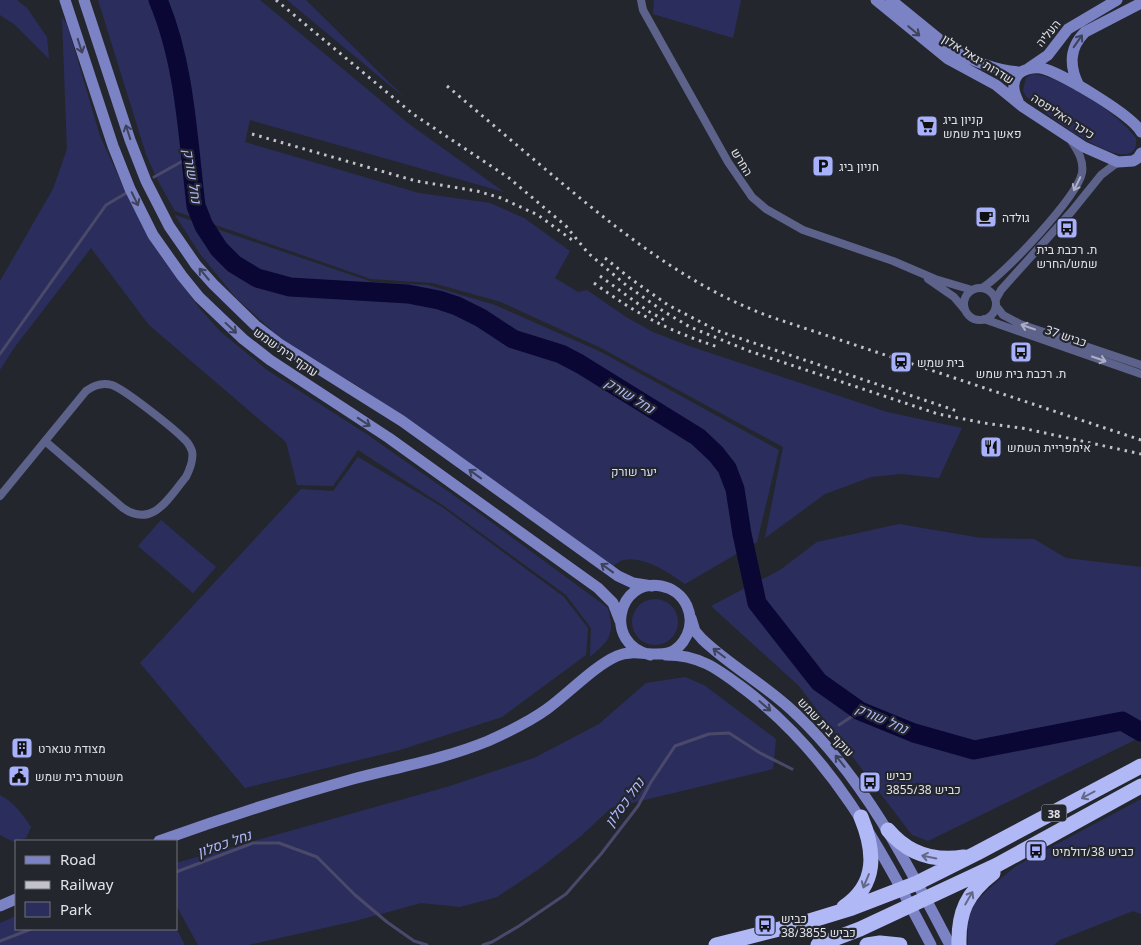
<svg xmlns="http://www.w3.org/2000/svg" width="1141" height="945" font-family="'Noto Sans',Heebo,sans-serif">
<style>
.green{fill:#2b2e5d}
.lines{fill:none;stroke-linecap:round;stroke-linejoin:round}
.stream{stroke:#4b496a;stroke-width:3}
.river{stroke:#0b0734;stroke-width:19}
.street{stroke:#5d628b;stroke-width:8}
.secondary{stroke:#7b83c5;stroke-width:11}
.highway{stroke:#b0b9f6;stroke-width:15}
.rail{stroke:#c2c3ca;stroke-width:3;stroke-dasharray:2.5 5;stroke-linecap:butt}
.oneway{stroke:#3e425b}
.oneway2{stroke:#acafc3}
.oneway3{stroke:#636888}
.labels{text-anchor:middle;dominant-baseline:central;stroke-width:4.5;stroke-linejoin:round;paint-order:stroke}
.shield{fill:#24262e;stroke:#a8aab0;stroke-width:1}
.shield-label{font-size:11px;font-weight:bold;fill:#e1e2e8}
.street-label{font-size:12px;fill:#e1e2e8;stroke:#24262e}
.poi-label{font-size:12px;fill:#e1e2e8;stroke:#24262e;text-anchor:start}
.park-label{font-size:12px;fill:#d6dcfd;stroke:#24262e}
.water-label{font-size:14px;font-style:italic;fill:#b1bafb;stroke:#24262e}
</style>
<rect width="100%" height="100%" fill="#24262e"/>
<path class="green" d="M0 0H17L27 8 47 37 49 59 15 25 0 15Z
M98 0H260L409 124 504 192 250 120 245 142 419 193 490 203 524 218 570 251 555 278 578 292 587 290 626 317 653 332 689 346 887 412 962 428 939 478 901 474 871 477 825 494 765 538 783 447 601 348 501 302 433 283 371 279 175 211 157 179 146 154Z
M287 0H306L405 98Z
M654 0H741L733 38 653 14Z
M62 18 67 24 100 136 132 206 164 259 200 309 221 332 267 370 368 435 483 516 608 608C615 635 610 640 590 657L591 628 566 595 444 506 358 450 333 486 297 485 286 442 149 325 91 248 14 348 0 370V281L53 189 67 149Z
M1032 74C1063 76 1117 113 1136 138 1141 188 1036 108 1025 95L1023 90 1026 78Z
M175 215 372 282 428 285 495 305 601 352 779 450 757 542 685 584C670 573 643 555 623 560 620 561 616 564 613 566L414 424 358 386 286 343 236 298 200 254Z
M358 457 442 507 564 597 588 628 586 655 502 717 400 750 245 788 140 663 301 489 333 491Z
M161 520 216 567 193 593 138 546Z
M899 524 981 538 1034 539 1066 558 1141 567V737L928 841 912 835 799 686 711 606 780 570 817 542Z
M632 622a23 23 0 1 1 46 0a23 23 0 1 1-46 0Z
M685 677 704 685 776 739 773 769 611 808 581 836 539 869 497 897 460 907 421 903 355 921 248 945H198L176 905V863L450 786 534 758 599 724 646 683Z
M0 795C14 802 23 815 31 827L26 838 16 841V843L0 835Z
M1141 799V914L1133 911 1060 940 1054 945H968V920L975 902 993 885 1016 866Z
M16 916V929L176 928 185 945H0V923Z"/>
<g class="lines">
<path class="stream" d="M154 177 190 157
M0 354 106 205 128 192
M839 725 860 711
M176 872 253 843H279L317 857 355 895 387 922 414 941 427 945
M0 941 31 929
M483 945 492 942 519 926 566 894 601 854 638 806 651 782 675 746 709 734 729 733 760 753 792 769"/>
<path class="river" d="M158 0C185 63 188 139 196 206L204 226 219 249 234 264 257 278 290 287 408 294 439 300 457 306 481 318 513 339 561 354 580 364 698 437 716 454 727 468 735 489 742 534 757 603 819 682 860 711 914 733 974 750 1122 721 1141 732"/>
<path class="street" d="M641 0 643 10 728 162 752 197 766 209 803 230 893 261 935 279 972 290
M928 279 954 297 965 310
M982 288C1004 275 1077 197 1082 173 1084 161 1078 151 1072 142
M964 304a16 16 0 1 1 32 0a16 16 0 1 1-32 0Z
M996 299 1001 290 1072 211 1101 175 1118 162
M996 306 1003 315 1020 324 1141 365
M984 319 1141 374
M0 496 86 391C94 385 102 382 112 385 124 389 172 427 183 438 187 441 190 446 192 451 194 460 190 469 186 477 169 497 153 529 123 508L45 441"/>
<path class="secondary" d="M65 0 113 146 130 189 153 235 182 276 199 297 243 339 270 360 389 438 598 588 613 603 620 621
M84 0 130 140 146 181 169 226 196 265 213 284 255 325 281 345 402 421 618 576 633 583 652 586
M876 0 948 59 996 85 1023 107 1084 147 1118 162 1133 161 1138 158 1141 153
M891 0 950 48C972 61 995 71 1021 72
M1029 68 1048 55 1068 29 1117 0
M1079 86C1069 66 1069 48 1085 32L1141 3
M1018 101C1014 93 1011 84 1017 76 1022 69 1033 67 1041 68 1060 72 1132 115 1141 132
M691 618 695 631 702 639C731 667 768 686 797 715 865 780 907 863 950 945
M666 655C702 655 720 671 747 691 835 759 881 850 931 945
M159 841C223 818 288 797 353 779 399 767 444 759 488 741 508 732 529 722 547 709 568 694 594 666 617 656 641 645 671 669 687 635 691 626 691 615 687 606 682 595 672 588 661 586 617 578 603 644 650 655
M0 906 16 899"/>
<path class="highway" d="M888 830C908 854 933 862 964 857
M844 907C878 884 875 851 861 817
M716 945 803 923 852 908 917 883 977 853 1141 766
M818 945 860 929 997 865 1141 786
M867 945 880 943 900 945
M959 945C958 912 967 893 993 873"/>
<path class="rail" d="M276 0 413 114 509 178 566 226 588 253 626 285 663 311 690 327 749 351 938 414 984 423 1028 429
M447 86C484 117 520 148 557 179 623 234 692 289 774 318L1141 440
M252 134 416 181 477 191 501 198 538 215 572 240
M605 258 631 279 668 305 718 331 957 411
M600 276 648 311 668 322
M594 283C636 314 669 331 718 347
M1022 428 1141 454"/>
</g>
<defs><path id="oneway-shaft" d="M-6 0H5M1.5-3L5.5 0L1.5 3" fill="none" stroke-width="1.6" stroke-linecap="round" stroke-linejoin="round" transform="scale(1.25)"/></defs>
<g class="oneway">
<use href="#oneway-shaft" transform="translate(914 31) rotate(40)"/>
<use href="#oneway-shaft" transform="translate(1078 41) rotate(-55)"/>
<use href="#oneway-shaft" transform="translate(80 46) rotate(72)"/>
<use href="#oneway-shaft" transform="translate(128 132) rotate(-108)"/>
<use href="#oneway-shaft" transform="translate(135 199) rotate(64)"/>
<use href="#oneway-shaft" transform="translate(204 274) rotate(-130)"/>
<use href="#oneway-shaft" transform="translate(231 328) rotate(43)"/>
<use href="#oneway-shaft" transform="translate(364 422) rotate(33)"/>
<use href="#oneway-shaft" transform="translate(475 474) rotate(-144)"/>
<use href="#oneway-shaft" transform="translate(607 568) rotate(-144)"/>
<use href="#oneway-shaft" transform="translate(719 653) rotate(-143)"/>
<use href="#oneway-shaft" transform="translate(765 706) rotate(41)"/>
<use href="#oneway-shaft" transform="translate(840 761) rotate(-129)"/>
</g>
<g class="oneway2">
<use href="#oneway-shaft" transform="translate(1077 184) rotate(116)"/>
<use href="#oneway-shaft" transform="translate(1028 327) rotate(-161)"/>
<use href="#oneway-shaft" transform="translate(1099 359) rotate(19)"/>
</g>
<g class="oneway3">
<use href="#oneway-shaft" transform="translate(1088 795) rotate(152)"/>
<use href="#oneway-shaft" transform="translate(929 857) rotate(-168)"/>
<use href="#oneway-shaft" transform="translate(866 881) rotate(113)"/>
<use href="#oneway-shaft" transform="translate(969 898) rotate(-60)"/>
</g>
<defs>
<g id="supermarket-square" transform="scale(1.125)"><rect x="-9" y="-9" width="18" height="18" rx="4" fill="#a7b1fc" stroke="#24262e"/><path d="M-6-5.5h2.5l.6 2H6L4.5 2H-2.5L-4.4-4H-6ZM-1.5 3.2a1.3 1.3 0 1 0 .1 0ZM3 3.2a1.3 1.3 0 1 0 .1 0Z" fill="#111"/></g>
<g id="parking-square" transform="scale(1.125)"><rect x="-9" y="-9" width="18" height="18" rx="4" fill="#a7b1fc" stroke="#24262e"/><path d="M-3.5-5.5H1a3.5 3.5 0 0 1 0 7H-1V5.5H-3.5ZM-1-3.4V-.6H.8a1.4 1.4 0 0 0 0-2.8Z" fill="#111"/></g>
<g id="cafe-square" transform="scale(1.125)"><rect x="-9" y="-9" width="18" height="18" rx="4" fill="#a7b1fc" stroke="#24262e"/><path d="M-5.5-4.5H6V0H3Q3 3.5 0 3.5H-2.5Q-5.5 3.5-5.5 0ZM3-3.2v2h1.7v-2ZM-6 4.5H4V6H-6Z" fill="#111"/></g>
<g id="bus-square" transform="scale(1.125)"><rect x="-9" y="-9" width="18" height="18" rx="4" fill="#a7b1fc" stroke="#24262e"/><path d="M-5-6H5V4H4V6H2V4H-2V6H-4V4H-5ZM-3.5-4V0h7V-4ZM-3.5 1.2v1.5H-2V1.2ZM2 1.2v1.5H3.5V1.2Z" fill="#111"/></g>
<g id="station-square" transform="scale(1.125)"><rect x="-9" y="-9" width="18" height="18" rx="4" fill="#a7b1fc" stroke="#24262e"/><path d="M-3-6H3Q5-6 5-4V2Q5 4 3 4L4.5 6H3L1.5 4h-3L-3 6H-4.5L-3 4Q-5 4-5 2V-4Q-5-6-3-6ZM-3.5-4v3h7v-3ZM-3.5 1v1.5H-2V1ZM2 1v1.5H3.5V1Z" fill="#111"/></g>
<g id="restaurant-square" transform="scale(1.125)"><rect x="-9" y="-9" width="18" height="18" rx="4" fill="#a7b1fc" stroke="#24262e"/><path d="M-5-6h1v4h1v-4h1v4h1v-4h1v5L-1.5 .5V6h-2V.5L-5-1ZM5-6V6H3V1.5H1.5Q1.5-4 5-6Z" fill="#111"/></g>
<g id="building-square" transform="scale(1.125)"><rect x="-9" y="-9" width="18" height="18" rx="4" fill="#a7b1fc" stroke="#24262e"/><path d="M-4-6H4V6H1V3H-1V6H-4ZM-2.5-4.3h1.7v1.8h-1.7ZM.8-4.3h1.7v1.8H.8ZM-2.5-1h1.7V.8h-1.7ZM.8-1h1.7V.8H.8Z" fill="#111"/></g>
<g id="civic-square" transform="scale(1.125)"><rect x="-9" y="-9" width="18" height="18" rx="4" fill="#a7b1fc" stroke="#24262e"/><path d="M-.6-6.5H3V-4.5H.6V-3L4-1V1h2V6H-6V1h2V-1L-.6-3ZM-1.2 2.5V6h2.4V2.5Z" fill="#111"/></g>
</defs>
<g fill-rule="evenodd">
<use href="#supermarket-square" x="927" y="126"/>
<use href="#parking-square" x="823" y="166"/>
<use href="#cafe-square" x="986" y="217"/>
<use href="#bus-square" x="1067" y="228"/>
<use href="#bus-square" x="1021" y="352"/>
<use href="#station-square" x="901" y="362"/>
<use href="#restaurant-square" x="991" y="447"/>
<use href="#building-square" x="22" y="748"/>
<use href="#civic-square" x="19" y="776"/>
<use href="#bus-square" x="870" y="782"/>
<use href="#bus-square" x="1036" y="851"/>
<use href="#bus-square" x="765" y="925"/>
</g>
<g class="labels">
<rect class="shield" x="1041.5" y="804.5" width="25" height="17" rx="4"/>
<g class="shield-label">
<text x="1054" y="813">38</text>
</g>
<g class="street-label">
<text transform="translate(1048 33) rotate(-50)">העליה</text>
<text transform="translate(978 59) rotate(32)">שדרות יגאל אלון</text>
<text transform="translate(1063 116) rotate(33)">כיכר האליפסה</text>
<text transform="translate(742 162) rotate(59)">החרש</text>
<text transform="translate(1066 336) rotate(19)">כביש 37</text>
<text transform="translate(286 352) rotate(35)">עוקף בית שמש</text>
<text transform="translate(826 727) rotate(47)">עוקף בית שמש</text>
</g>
<g class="poi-label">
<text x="943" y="119">קניון ביג<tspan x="943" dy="14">פאשן בית שמש</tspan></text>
<text x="839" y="166">חניון ביג</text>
<text x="1002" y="217">גולדה</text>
<text x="1067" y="249" text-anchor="middle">ת. רכבת בית<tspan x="1067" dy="14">שמש/החרש</tspan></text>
<text x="917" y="362">בית שמש</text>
<text x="1021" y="373" text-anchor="middle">ת. רכבת בית שמש</text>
<text x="1007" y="447">אימפריית השמש</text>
<text x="38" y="748">מצודת טגארט</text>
<text x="886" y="775">כביש<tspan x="886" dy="14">3855/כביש 38</tspan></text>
<text x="35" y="776">משטרת בית שמש</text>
<text x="1052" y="851">כביש 38/דולמיט</text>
<text x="781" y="918">כביש<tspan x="781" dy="14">38/כביש 3855</tspan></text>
</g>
<g class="park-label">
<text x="634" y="471">יער שורק</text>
</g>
<g class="water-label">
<text transform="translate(193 176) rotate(81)">נחל שורק</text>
<text transform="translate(630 395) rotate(32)">נחל שורק</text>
<text transform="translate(882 718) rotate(24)">נחל שורק</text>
<text transform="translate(624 802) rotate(-54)">נחל כסלון</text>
<text transform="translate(224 843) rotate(-19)">נחל כסלון</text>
</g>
</g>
<rect x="15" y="840" width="162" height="90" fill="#24262e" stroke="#707178"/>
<rect x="25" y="856" width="25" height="8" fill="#7b83c5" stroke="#707178"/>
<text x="60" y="865" font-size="15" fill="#e1e2e8">Road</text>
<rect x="25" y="881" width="25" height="8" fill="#c2c3ca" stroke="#707178"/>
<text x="60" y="890" font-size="15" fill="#e1e2e8">Railway</text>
<rect x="25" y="902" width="25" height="15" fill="#2b2e5d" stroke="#707178"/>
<text x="60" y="915" font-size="15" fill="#e1e2e8">Park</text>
</svg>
